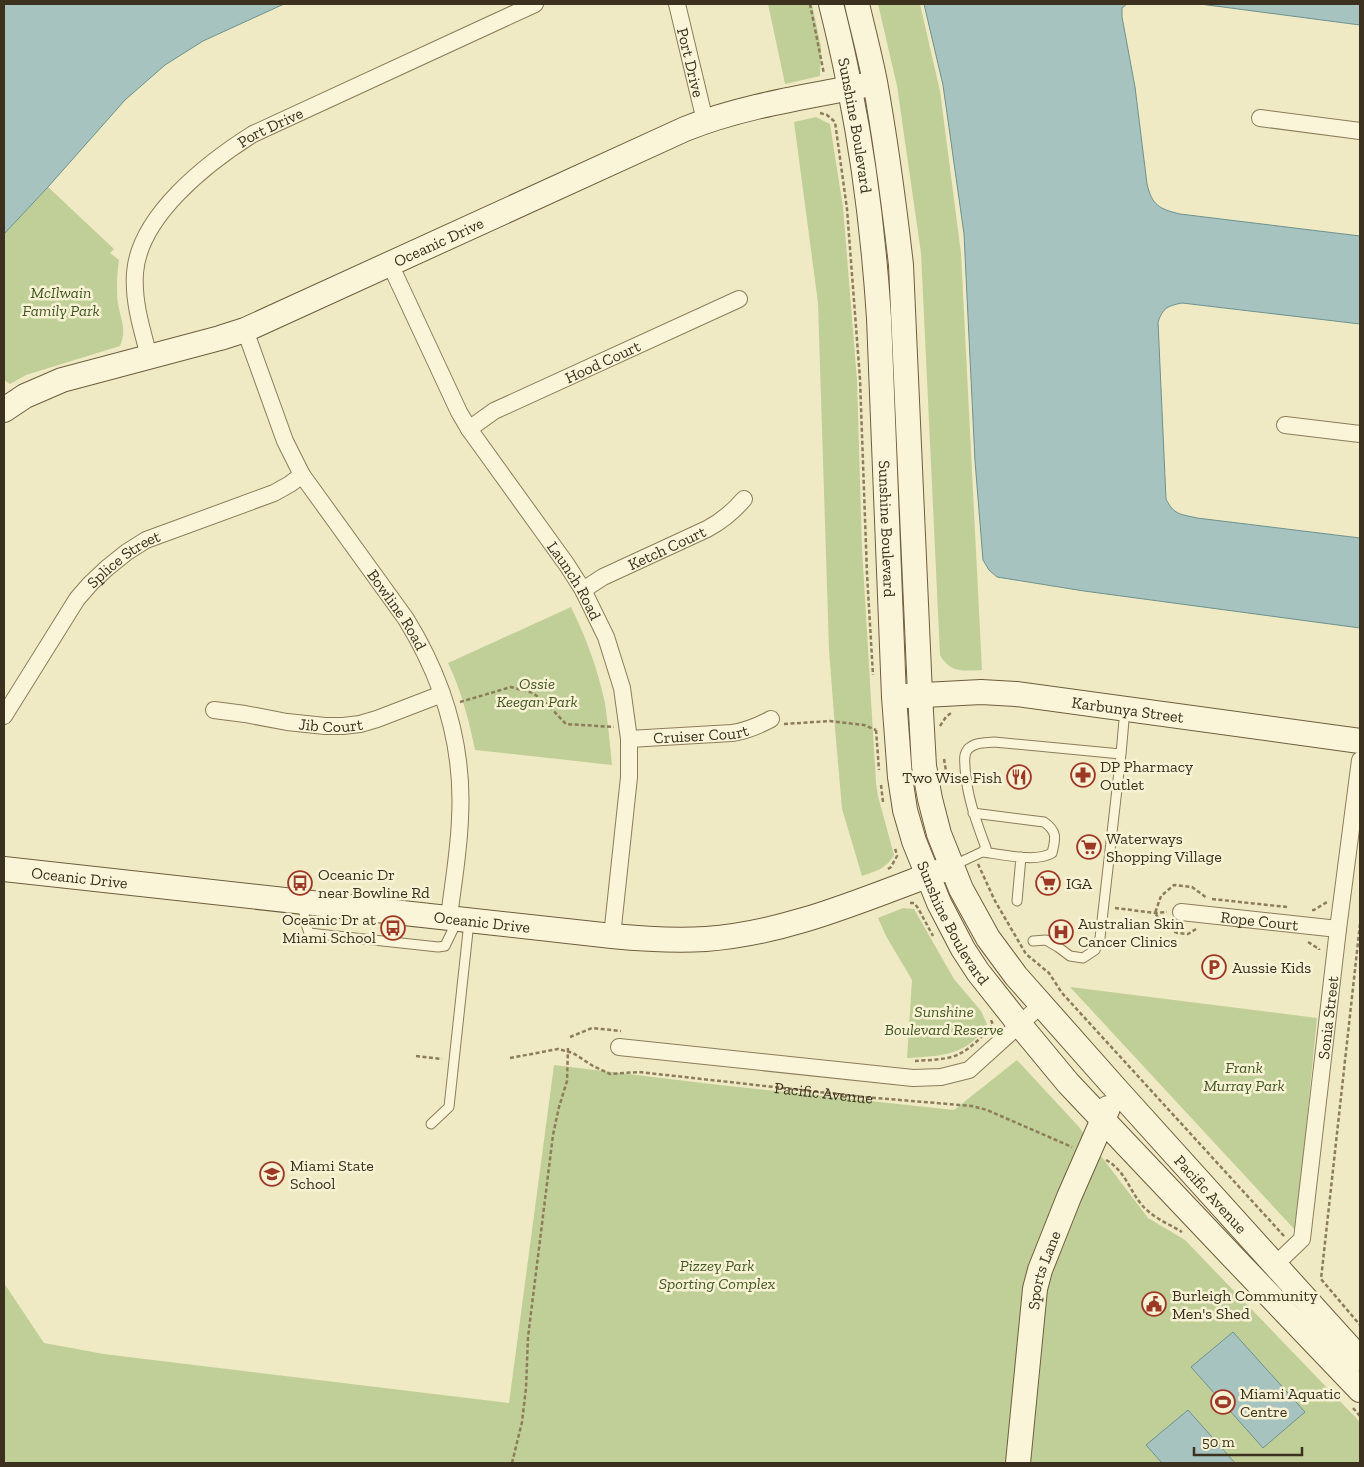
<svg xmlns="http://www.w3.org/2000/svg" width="1364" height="1467" font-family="'Zilla Slab',serif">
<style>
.green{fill:#c0cf98}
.water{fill:#a6c3bf;stroke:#6c928e}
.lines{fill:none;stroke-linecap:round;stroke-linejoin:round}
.lane-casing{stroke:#8c7c5a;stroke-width:11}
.street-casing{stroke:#8c7c5a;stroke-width:18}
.secondary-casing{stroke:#6e5d3d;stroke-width:26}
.path{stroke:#8c7c5a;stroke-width:2.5;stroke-dasharray:4 2.5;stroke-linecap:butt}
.lane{stroke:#faf5d8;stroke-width:9}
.street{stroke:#faf5d8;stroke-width:16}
.secondary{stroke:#faf5d8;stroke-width:24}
.labels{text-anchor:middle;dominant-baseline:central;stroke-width:5;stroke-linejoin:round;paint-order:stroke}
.street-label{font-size:16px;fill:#3b311e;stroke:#f7f2d4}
.park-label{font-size:16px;font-style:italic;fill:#435824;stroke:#f7f2d4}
.poi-label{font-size:16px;fill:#3b311e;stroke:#f7f2d4;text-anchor:start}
</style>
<rect width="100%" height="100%" fill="#f0eac4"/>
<path class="green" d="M768 4H812L821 47 820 76 785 84Z
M878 4H920L940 91 961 253 982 670C963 671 950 673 940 655L921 253 897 86Z
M816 117 830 124 843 207 857 380 862 548 876 783 878 796 894 855C886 869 876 871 862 876L842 809 835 728 829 650 818 303 794 122Z
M48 187 114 249 110 253 119 260C117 275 116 289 118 304 121 320 127 330 120 346L26 375 10 384 4 380V234Z
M571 607C586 637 598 670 605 703 608 723 610 744 612 765L475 750C469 720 461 690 448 663Z
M903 908 914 909 954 979 981 1011 987 1024C968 1056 941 1056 907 1058L912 980 886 936 878 918Z
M1070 987 1317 1018 1296 1231Z
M1017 1060 1079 1127 1148 1218 1185 1240 1360 1422V1463H4V1283L44 1343 104 1354 509 1403 554 1065 711 1084 954 1110Z"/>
<path class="water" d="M4 4H284L203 41 165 65 125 100 48 187 4 234Z
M924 4H1127L1122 8V17L1135 87 1147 184C1152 205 1159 209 1180 214L1360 236V324L1182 303C1167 306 1163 308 1158 322L1166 499C1174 515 1180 514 1197 518L1360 538V628L1084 591 997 577 989 570 983 560 975 461 964 234 943 85Z
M1200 4H1360V25Z
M1233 1332 1305 1412 1263 1448 1191 1367Z
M1188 1410 1235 1463H1162L1146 1445Z"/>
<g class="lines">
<g class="lane-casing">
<path id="lane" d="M973 813 1044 822C1057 831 1056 838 1052 853 1035 863 1002 854 982 852
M952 866 982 852 986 848C976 821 967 797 965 768 965 761 963 755 968 749 975 742 985 743 994 742L1121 754 1125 709
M1017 901 1021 857
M303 904 305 921 309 933 438 947 445 946 457 921
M1033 941 1046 940 1058 947 1070 956 1083 958 1095 950 1100 938 1121 754
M431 1124 449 1107 469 922"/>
</g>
<g class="street-casing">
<g id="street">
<path id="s2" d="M677 4 705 121"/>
<path d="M1260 118 1360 131"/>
<path id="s3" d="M390 264 459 412 469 429 567 565 583 590 606 637 622 688 629 739V777L612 936"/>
<path id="s4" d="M245 330 285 441 302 475 406 619C443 679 464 747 460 818 459 851 453 884 449 917"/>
<path id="s5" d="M149 356C142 330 133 302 135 273 139 216 207 163 253 134L535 4"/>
<path d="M1285 425 1360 434"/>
<path id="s6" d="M469 429 494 411 739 299"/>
<path id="s7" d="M583 590 603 577 707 529C722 521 733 512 744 499"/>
<path id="s8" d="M214 710 245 714 287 722 325 726H343L360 724 377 719 442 694"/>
<path id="s9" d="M4 716 77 599 90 584 107 568 127 552 146 540 274 493 290 484 302 475"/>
<path id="s10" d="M629 739 732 733C746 731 758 726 771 719"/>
<path id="s11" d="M1181 912 1338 929"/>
<path d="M619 1047 913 1078 941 1077 969 1070 1041 1005"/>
<path id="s12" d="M1276 1264 1302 1239 1338 929 1360 760"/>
</g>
</g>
<g class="secondary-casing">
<g id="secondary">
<path id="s13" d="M831 4C838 32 845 61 850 90 865 165 874 242 879 318L894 697 900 777 905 810 914 841 939 903 963 949 978 972 1020 1025 1068 1083 1231 1255 1360 1390"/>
<path id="s14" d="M857 4C863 30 870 56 875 82 886 143 894 204 901 265L920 694 924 766 930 799 939 834 961 889 988 938 1016 976 1117 1090 1360 1359"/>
<path id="s15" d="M4 410 25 396 62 380 220 338 245 330 685 129C742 106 806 97 866 85"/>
<path id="s16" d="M905 696 981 692 1016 694 1360 741"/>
<path id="s17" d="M4 869 612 936C643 939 675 941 706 939 789 933 866 898 943 870"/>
<path id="s18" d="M1018 1463 1035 1289 1040 1270 1069 1197 1108 1108"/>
</g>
</g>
<g class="path">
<path d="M810 4 824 74"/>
<path d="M820 113 827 115 835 122 847 209 860 379 867 574 873 675"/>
<path d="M460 702 511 687 533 693 549 706 566 724 614 727"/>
<path d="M784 724 830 721 864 725 876 730"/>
<path d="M940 726 946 717 951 713"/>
<path d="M876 730 879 770"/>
<path d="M944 759 946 771"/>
<path d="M881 785 883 802"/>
<path d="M978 864 995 901 1026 954 1049 973 1062 993 1284 1236"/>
<path d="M888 869 891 867 897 856 895 848"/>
<path d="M1212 899 1287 907"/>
<path d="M910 903H914L918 908 933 936"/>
<path d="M1115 908 1155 913 1167 912"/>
<path d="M1312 910H1314L1327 902"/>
<path d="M1360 924 1321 1279 1360 1325"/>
<path d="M1196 929 1188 934 1177 933 1164 926 1155 913 1161 896 1174 885 1192 887 1207 898"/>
<path d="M1308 942 1319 949V950"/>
<path d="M570 1037 592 1028 621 1031"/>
<path d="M416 1056 442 1059"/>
<path id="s1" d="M510 1058 558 1049 573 1053 593 1066 610 1074 639 1072 864 1097 972 1106 987 1110 1072 1147"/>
<path d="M915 1061C928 1060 948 1060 959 1054 972 1048 983 1035 993 1025L991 1020"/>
<path d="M1106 1160C1128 1172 1130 1196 1148 1211 1158 1220 1171 1225 1182 1232"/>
<path d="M1353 1408 1360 1416"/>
<path d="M512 1463 522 1422 526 1388 528 1337 553 1135 559 1107 567 1081 568 1048"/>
</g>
<use href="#lane" class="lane"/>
<use href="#street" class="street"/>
<use href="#secondary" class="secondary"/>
</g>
<defs>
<g id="pharmacy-ring" transform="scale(1.25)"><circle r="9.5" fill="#f7f2d4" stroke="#9d3827" stroke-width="1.5"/><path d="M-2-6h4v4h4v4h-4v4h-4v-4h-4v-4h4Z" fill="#9d3827"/></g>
<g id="restaurant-ring" transform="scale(1.25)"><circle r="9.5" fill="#f7f2d4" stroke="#9d3827" stroke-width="1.5"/><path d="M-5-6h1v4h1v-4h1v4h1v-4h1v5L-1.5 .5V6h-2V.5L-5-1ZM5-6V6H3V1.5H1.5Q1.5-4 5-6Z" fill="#9d3827"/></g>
<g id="supermarket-ring" transform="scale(1.25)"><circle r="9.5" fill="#f7f2d4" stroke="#9d3827" stroke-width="1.5"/><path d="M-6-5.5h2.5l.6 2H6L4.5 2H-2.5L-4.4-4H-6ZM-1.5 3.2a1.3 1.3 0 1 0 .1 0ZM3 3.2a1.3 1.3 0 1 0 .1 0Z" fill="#9d3827"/></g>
<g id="bus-ring" transform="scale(1.25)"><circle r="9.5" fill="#f7f2d4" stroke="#9d3827" stroke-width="1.5"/><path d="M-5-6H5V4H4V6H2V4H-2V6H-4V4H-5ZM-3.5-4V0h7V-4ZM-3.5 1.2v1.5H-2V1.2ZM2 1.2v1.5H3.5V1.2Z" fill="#9d3827"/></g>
<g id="hospital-ring" transform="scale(1.25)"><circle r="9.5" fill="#f7f2d4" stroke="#9d3827" stroke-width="1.5"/><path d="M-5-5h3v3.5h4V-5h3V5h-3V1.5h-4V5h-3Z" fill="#9d3827"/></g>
<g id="parking-ring" transform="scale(1.25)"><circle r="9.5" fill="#f7f2d4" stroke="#9d3827" stroke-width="1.5"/><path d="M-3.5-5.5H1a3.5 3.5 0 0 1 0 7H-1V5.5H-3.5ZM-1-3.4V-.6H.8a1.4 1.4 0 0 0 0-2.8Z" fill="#9d3827"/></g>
<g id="school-ring" transform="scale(1.25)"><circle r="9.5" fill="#f7f2d4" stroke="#9d3827" stroke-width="1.5"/><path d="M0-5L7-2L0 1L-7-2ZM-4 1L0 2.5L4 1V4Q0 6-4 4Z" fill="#9d3827"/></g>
<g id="civic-ring" transform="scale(1.25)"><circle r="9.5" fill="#f7f2d4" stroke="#9d3827" stroke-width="1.5"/><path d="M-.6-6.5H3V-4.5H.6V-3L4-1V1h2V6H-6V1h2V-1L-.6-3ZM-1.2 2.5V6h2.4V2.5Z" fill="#9d3827"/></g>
<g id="stadium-ring" transform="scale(1.25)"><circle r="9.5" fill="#f7f2d4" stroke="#9d3827" stroke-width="1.5"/><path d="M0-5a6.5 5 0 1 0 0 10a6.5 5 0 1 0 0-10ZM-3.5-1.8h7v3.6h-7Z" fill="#9d3827"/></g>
</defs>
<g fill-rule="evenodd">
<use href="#pharmacy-ring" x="1083" y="775"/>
<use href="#restaurant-ring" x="1019" y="777"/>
<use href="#supermarket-ring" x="1089" y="847"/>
<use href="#bus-ring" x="300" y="883"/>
<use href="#supermarket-ring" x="1048" y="883"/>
<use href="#bus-ring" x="393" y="928"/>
<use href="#hospital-ring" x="1061" y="932"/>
<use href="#parking-ring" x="1214" y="967"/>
<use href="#school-ring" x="272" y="1174"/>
<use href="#civic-ring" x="1154" y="1304"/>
<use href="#stadium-ring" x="1223" y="1402"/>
</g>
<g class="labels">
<g class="street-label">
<text stroke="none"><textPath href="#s2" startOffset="60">Port Drive</textPath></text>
<text stroke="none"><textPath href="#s13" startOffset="124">Sunshine Boulevard</textPath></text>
<text stroke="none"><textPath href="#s5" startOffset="291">Port Drive</textPath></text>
<text stroke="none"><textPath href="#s15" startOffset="468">Oceanic Drive</textPath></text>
<text stroke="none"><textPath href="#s6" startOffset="150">Hood Court</textPath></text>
<text stroke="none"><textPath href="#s13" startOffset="529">Sunshine Boulevard</textPath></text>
<text stroke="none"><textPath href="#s7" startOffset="94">Ketch Court</textPath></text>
<text stroke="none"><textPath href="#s9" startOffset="200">Splice Street</textPath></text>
<text stroke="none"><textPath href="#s3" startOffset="368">Launch Road</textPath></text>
<text stroke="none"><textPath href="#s4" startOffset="321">Bowline Road</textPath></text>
<text stroke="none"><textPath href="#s16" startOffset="224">Karbunya Street</textPath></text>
<text stroke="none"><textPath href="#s8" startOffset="118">Jib Court</textPath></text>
<text stroke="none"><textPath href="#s10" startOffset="72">Cruiser Court</textPath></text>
<text stroke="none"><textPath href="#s17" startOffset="76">Oceanic Drive</textPath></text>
<text stroke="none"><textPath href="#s17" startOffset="481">Oceanic Drive</textPath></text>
<text stroke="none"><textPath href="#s13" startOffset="934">Sunshine Boulevard</textPath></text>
<text stroke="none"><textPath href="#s11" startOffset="79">Rope Court</textPath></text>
<text stroke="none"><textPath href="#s12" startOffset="259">Sonia Street</textPath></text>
<text stroke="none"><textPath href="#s1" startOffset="322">Pacific Avenue</textPath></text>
<text stroke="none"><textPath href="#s14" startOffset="1291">Pacific Avenue</textPath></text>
<text stroke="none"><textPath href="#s18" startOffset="195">Sports Lane</textPath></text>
</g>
<g class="park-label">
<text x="61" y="292">McIlwain<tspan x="61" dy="18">Family Park</tspan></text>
<text x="537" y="683">Ossie<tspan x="537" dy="18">Keegan Park</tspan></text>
<text x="944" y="1011">Sunshine<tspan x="944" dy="18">Boulevard Reserve</tspan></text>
<text x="1244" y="1067">Frank<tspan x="1244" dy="18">Murray Park</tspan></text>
<text x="717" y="1265">Pizzey Park<tspan x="717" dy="18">Sporting Complex</tspan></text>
</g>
<g class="poi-label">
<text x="1100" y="766">DP Pharmacy<tspan x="1100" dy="18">Outlet</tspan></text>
<text x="1002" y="777" text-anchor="end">Two Wise Fish</text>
<text x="1106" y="838">Waterways<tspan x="1106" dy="18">Shopping Village</tspan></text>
<text x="318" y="874">Oceanic Dr<tspan x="318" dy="18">near Bowline Rd</tspan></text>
<text x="1066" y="883">IGA</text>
<text x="376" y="919" text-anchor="end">Oceanic Dr at<tspan x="376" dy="18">Miami School</tspan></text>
<text x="1078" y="923">Australian Skin<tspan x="1078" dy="18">Cancer Clinics</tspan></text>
<text x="1232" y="967">Aussie Kids</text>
<text x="290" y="1165">Miami State<tspan x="290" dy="18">School</tspan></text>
<text x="1172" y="1295">Burleigh Community<tspan x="1172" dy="18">Men's Shed</tspan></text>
<text x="1240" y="1393">Miami Aquatic<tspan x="1240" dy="18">Centre</tspan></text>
</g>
</g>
<rect width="1364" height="1467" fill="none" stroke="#3b311e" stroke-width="10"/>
<path d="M1194 1447v8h108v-8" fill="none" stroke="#3b311e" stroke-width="2.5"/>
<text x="1202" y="1447" font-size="15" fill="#3b311e" stroke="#f7f2d4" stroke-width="4" paint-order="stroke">50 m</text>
</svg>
